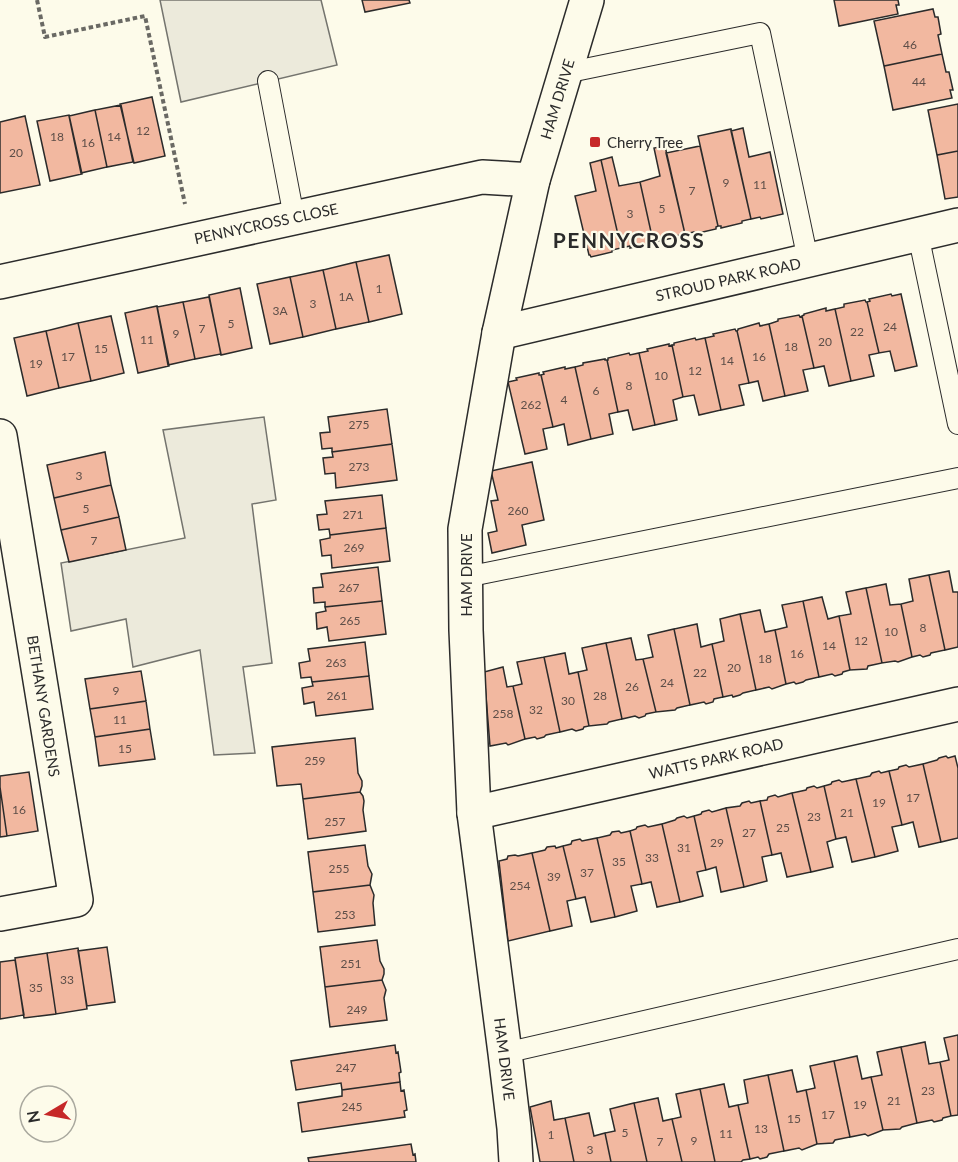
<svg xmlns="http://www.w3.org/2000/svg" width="958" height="1162" font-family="Lato,sans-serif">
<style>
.parking{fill:#eceadb;stroke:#74746e;stroke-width:1.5}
.building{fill:#f2b8a0;stroke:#2b2b2b;stroke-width:1.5}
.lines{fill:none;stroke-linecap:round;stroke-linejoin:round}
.service-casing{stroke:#2b2b2b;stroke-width:22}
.minor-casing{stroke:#2b2b2b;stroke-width:36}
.tertiary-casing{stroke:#2b2b2b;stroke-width:36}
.path{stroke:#6a6964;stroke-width:4;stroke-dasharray:4.5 3;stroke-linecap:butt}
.service{stroke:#fdfbea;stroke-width:20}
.minor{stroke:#fdfbea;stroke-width:33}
.tertiary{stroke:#fdfbea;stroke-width:33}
.poi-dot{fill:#c62828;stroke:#fdfbea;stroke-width:2}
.labels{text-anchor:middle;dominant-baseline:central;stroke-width:4.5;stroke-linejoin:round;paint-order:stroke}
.number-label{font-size:12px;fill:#5d4e48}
.street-label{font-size:15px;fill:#2b2b2b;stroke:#fdfbea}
.poi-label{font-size:15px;fill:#2b2b2b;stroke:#fdfbea;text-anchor:start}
.district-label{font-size:21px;font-weight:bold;letter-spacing:1.5px;fill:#2b2b2b;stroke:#fdfbea}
</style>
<rect width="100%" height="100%" fill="#fdfbea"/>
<path class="parking" d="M160 0H321L337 65 181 102Z
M264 417 276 500 252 504 272 663 243 667 255 753 214 755 200 650 133 667 126 619 71 631 61 563 185 538 163 430Z"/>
<path class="building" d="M362 0H409L410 3 365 12Z
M834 0H898L899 5H896L898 14 839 26Z
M933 9 935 17H938L941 34 938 35 942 54 884 66 874 21Z
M942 54 946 72H949L953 90H950L952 98 893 110 884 66Z
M152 97 165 156 134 163 120 104Z
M958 104V151L937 155 928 110Z
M121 105 133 162 107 167 95 110Z
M95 110 107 167 81 173 69 116Z
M69 115 82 174 50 181 37 121Z
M25 116 40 185 0 193V122Z
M743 128 749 157 770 152 783 214 761 219 760 217 751 219 731 131Z
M731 129 751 219 742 221V223L721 228V226H718L698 136Z
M665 146 685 234 676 236 677 237 655 242 654 241H653L640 182 660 176 654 148Z
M700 146 718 226 716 227V229L694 234V232L685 234 666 153Z
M958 151V197L945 199 937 155Z
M612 157 619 186 640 182 653 241H652V243L630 248V246L621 248 601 160Z
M601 160 621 248 612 250V252L591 257 590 255H589L575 196 596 191 590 163Z
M389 255 402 314 369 322 356 262Z
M356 262 369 322 336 329 323 270Z
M323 270 336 329 303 337 290 277Z
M290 277 303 337 270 344 257 284Z
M240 288 252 348 221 355 209 295Z
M891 294 892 296 901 294 917 366 895 371 890 351 879 353 867 302 870 301 869 299Z
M209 297 221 354 195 359 183 302Z
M865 300 866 302H867L879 353 869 355 874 376 851 381 835 309 844 307V304Z
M183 302 195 359 168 365 157 307Z
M157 306 169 366 138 373 125 313Z
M826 308V311L835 309 851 381 829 386 824 366 814 368 802 316 804 315V314Z
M799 315 800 317 802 316 814 368 803 370 808 391 785 396 769 324 778 321V319Z
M111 316 124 373 91 381 78 323Z
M78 323 91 381 59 388 46 331Z
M759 323 760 326 769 324 785 396 763 401 758 381 749 383 737 331 738 330V329Z
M735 329 736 331H737L749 383 739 385 744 405 721 410 705 338 714 336 713 334Z
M46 331 59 388 27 396 14 338Z
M695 338 696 340 705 338 721 410 699 415 694 395 683 397 672 345H674V343Z
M669 344V346L672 345 683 397 673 400 677 420 655 425 639 353 648 351 647 349Z
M629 353 630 355 639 353 655 425 633 430 628 410 618 412 607 360H608V358Z
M605 359V360H607L618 412 609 414 613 434 591 439 575 367 583 365V363Z
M565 367V369L575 367 591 439 568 445 564 424 553 427 541 375 544 374 543 372Z
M539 373V375H541L553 427 543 429 547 449 525 454 508 382 517 380 516 378Z
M387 409 392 444 332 452V448L322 449 320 433 330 432 328 417Z
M392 444 397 480 336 488 335 473 325 474 323 458 333 457 332 452Z
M105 452 111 485 54 498 47 465Z
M532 462 544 520 522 525 526 545 492 553 488 533 497 531 491 501 498 500 491 471Z
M111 485 119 517 61 530 54 498Z
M382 495 386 528 330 535 329 529 319 530 317 515 327 514 325 501Z
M119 517 126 550 69 562 61 530Z
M386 528 390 561 332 568 331 555 322 556 320 540 330 538V535Z
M378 567 382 601 325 607V602L314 603 313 588 323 587 321 574Z
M949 571 953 592H958V647L945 650 929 575Z
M929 575 945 650 931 653 930 655 923 657 920 655 912 657 901 604 913 601 909 579Z
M886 584 890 605 901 604 912 657 898 662 895 661 882 663 866 588Z
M866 588 882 663 868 666 867 669 850 670 839 616 851 614 846 592Z
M822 597 828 619 839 616 850 670 843 672 842 674 835 676 832 674 819 677 803 601Z
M382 601 386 634 329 641 327 627 317 629 316 613 326 611 325 607Z
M803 601 819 677 806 680 803 682 796 684 794 682 786 684 775 630 787 627 782 605Z
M760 610 765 632 775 630 786 684 772 689 769 687 756 690 740 614Z
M740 614 756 690 743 693 740 695 733 697 732 695 723 697 712 644 724 641 720 619Z
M697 624 701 647 712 644 723 697 714 699 713 702 706 704 704 702 690 705 674 629Z
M674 629 690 705 677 708 675 710 656 712 643 659 653 657 648 635Z
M631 638 636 660 643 659 656 712 646 714 645 716 639 718 635 716 622 719 606 643Z
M365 642 369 676 312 682 311 677 301 678 299 663 310 661 308 649Z
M606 643 622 719 609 722 607 724 589 726 578 672 587 670 582 648Z
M565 653 569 674 578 672 589 726 584 727 583 729 576 731 572 729 560 732 544 657Z
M544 657 560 732 546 735 544 737 537 739 535 737 525 739 513 686 522 684 517 662Z
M503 667 507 687 513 686 525 739 508 745 506 743 490 746 484 672Z
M141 671 146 701 90 709 85 679Z
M369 676 373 709 316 716 314 702 304 704 302 688 313 686 312 682Z
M146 701 150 729 95 737 90 709Z
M150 729 155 759 99 766 95 737Z
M355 738 358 773 362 781V786L360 792 303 799 301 784 277 786 272 747Z
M946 756 948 758 955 756 958 768V838L941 842 923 764 937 760 939 758Z
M923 764 941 842 919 847 913 822 902 825 889 771 898 769 899 767 906 765 909 767Z
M879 771 881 773 889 771 902 825 892 827 898 851 875 857 856 779 870 776 872 773Z
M29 772 38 831 7 836 0 787V776Z
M856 779 875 857 852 862 846 837 836 839 824 786 831 784 832 782 839 780 842 782Z
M814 786 817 788 824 786 836 839 827 842 833 867 811 872 792 793 806 790 807 788Z
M0 787 7 836 0 837Z
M360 792 363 796 364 801 363 810 366 831 308 839 303 799Z
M792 793 811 872 787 877 781 853 772 855 760 801 767 800 768 797 775 795 778 797Z
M749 801 751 803 760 801 772 855 762 857 767 881 744 887 726 808 740 806 742 803Z
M726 808 744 887 721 892 716 867 706 870 694 816 701 814 702 812 709 810 712 812Z
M684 816 687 818 694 816 706 870 697 872 703 896 680 902 662 824 675 820 677 818Z
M662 824 680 902 657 907 651 882 642 884 630 831 636 829 637 827 645 825 648 827Z
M619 831 621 833 630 831 642 884 631 886 637 911 615 917 597 838 610 835 612 832Z
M597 838 615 917 591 922 585 897 576 899 563 846 571 844 572 841 580 839 582 841Z
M365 845 368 866 372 874 370 885 313 892 308 852Z
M555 846 556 848 563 846 576 899 567 901 572 926 550 931 532 853 545 850 547 847Z
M532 853 550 931 508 941 499 861 507 859 508 856 515 855 518 856Z
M370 885 374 895 373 903 375 925 318 932 313 892Z
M377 940 380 961 384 969V974L382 980 325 987 320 947Z
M107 947 115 1002 87 1006 78 951Z
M78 948 87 1009 56 1014 47 953Z
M47 953 56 1014 24 1018 15 958Z
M15 960 24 1015 0 1019V962Z
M382 980 386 990 384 998 387 1020 330 1027 325 987Z
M958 1035V1115L951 1116 940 1062 949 1060 944 1038Z
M925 1042 929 1064 940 1062 951 1116 943 1118 942 1120 934 1122 932 1120 917 1123 901 1047Z
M395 1045 396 1053 398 1052 401 1072 399 1073 400 1082 342 1090 341 1083 296 1090 291 1061Z
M901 1047 917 1123 902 1127 900 1129 883 1130 871 1077 882 1075 877 1052Z
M857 1056 862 1079 871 1077 883 1130 868 1136 865 1134 850 1137 834 1061Z
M834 1061 850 1137 835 1140 833 1143 817 1144 806 1090 815 1088 810 1066Z
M792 1070 797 1092 806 1090 817 1144 802 1150 799 1148 784 1151 768 1075Z
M768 1075 784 1151 769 1154 767 1157 760 1159 758 1157 750 1159 738 1105 748 1103 744 1080Z
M400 1082 401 1091 404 1090 407 1110 404 1111 405 1117 302 1132 298 1103 342 1096V1090Z
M724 1084 729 1107 738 1105 750 1159 743 1160 741 1162H715L700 1089Z
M700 1089 715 1162H682L672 1119 681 1117 676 1094Z
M658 1098 663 1121 672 1119 682 1162H647L634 1103Z
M551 1101 554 1120 565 1118 574 1162H540L530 1107Z
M634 1103 647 1162H611L605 1133 615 1131 610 1109Z
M589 1113 594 1136 605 1133 611 1162H574L565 1118Z
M411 1144 413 1155 415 1154 416 1162H309L308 1158Z"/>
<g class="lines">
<g class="service-casing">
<path id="service" d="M565 73 760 33 808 260
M268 81 294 217
M918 234 958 424
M466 577 958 478
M505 1053 958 949"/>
</g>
<g class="minor-casing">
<path id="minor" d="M0 282 482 177 533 180
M499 333 958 225
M0 436 76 900 0 914
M474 813 958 704"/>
</g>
<g class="tertiary-casing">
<path id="tertiary" d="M516 1162 514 1128 505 1053 474 813 466 630 465 529 499 333 533 180 587 0"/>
</g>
<path class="path" d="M37 0 45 37 145 16 185 204"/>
<use href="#service" class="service"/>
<use href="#minor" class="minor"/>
<use href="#tertiary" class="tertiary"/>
</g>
<rect class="poi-dot" x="589" y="136" width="12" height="12" rx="3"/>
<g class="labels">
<g class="number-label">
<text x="910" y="44">46</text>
<text x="919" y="81">44</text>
<text x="143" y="130">12</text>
<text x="57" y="136">18</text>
<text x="114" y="136">14</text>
<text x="88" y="142">16</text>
<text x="16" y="152">20</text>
<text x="726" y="182">9</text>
<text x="760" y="184">11</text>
<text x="692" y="190">7</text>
<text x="662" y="208">5</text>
<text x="630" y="213">3</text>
<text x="379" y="288">1</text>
<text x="346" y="296">1A</text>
<text x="313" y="303">3</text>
<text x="280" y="310">3A</text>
<text x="231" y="323">5</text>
<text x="890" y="326">24</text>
<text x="202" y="328">7</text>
<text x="857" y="331">22</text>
<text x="176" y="333">9</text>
<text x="147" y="339">11</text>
<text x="825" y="341">20</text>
<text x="791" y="346">18</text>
<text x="101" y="348">15</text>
<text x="68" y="356">17</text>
<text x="759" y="356">16</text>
<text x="727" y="360">14</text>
<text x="36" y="363">19</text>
<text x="695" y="370">12</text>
<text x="661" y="375">10</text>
<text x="629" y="385">8</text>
<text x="596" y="390">6</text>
<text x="564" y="399">4</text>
<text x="531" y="404">262</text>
<text x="359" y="424">275</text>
<text x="359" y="466">273</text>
<text x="79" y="475">3</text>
<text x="86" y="508">5</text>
<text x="518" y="510">260</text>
<text x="353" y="514">271</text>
<text x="94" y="540">7</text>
<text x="354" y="547">269</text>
<text x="349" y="587">267</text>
<text x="350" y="620">265</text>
<text x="923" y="627">8</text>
<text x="891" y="631">10</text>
<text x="861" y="640">12</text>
<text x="829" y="645">14</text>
<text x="797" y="653">16</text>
<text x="765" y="658">18</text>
<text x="336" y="662">263</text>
<text x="734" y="667">20</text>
<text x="700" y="672">22</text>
<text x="667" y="682">24</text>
<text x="632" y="686">26</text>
<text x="116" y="690">9</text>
<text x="337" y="695">261</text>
<text x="600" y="695">28</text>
<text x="568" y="700">30</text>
<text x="536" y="709">32</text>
<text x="503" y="713">258</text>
<text x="120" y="719">11</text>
<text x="125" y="748">15</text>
<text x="315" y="760">259</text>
<text x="913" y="797">17</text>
<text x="879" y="802">19</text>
<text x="19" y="809">16</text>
<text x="847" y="812">21</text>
<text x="814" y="816">23</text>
<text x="335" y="821">257</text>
<text x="783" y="827">25</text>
<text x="749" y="832">27</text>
<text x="717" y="842">29</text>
<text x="684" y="847">31</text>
<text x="652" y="857">33</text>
<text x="619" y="861">35</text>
<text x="339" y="868">255</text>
<text x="587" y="872">37</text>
<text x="554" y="876">39</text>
<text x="520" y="885">254</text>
<text x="345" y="914">253</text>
<text x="351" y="963">251</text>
<text x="67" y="979">33</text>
<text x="36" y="987">35</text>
<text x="357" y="1009">249</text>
<text x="346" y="1067">247</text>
<text x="928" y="1090">23</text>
<text x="894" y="1100">21</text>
<text x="860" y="1104">19</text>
<text x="352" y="1106">245</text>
<text x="828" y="1114">17</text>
<text x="794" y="1118">15</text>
<text x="761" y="1128">13</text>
<text x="625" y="1132">5</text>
<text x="726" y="1133">11</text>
<text x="551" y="1134">1</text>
<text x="694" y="1140">9</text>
<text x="660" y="1141">7</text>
<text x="590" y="1149">3</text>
</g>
<g class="street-label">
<text transform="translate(557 99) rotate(-73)">HAM DRIVE</text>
<text transform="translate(266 223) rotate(-12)">PENNYCROSS CLOSE</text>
<text transform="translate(728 279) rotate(-13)">STROUD PARK ROAD</text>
<text transform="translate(466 575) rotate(-90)">HAM DRIVE</text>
<text transform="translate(44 706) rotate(81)">BETHANY GARDENS</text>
<text transform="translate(716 758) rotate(-13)">WATTS PARK ROAD</text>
<text transform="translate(505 1059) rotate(83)">HAM DRIVE</text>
</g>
<g class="poi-label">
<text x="607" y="142">Cherry Tree</text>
</g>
<g class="district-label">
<text x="629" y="239">PENNYCROSS</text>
</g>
</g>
<g transform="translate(48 1114) rotate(260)"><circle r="28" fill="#fdfbea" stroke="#a9a89e" stroke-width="1.5"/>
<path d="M0-4.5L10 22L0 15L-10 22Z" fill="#c62828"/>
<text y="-9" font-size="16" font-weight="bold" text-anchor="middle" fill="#2b2b2b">N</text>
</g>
</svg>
